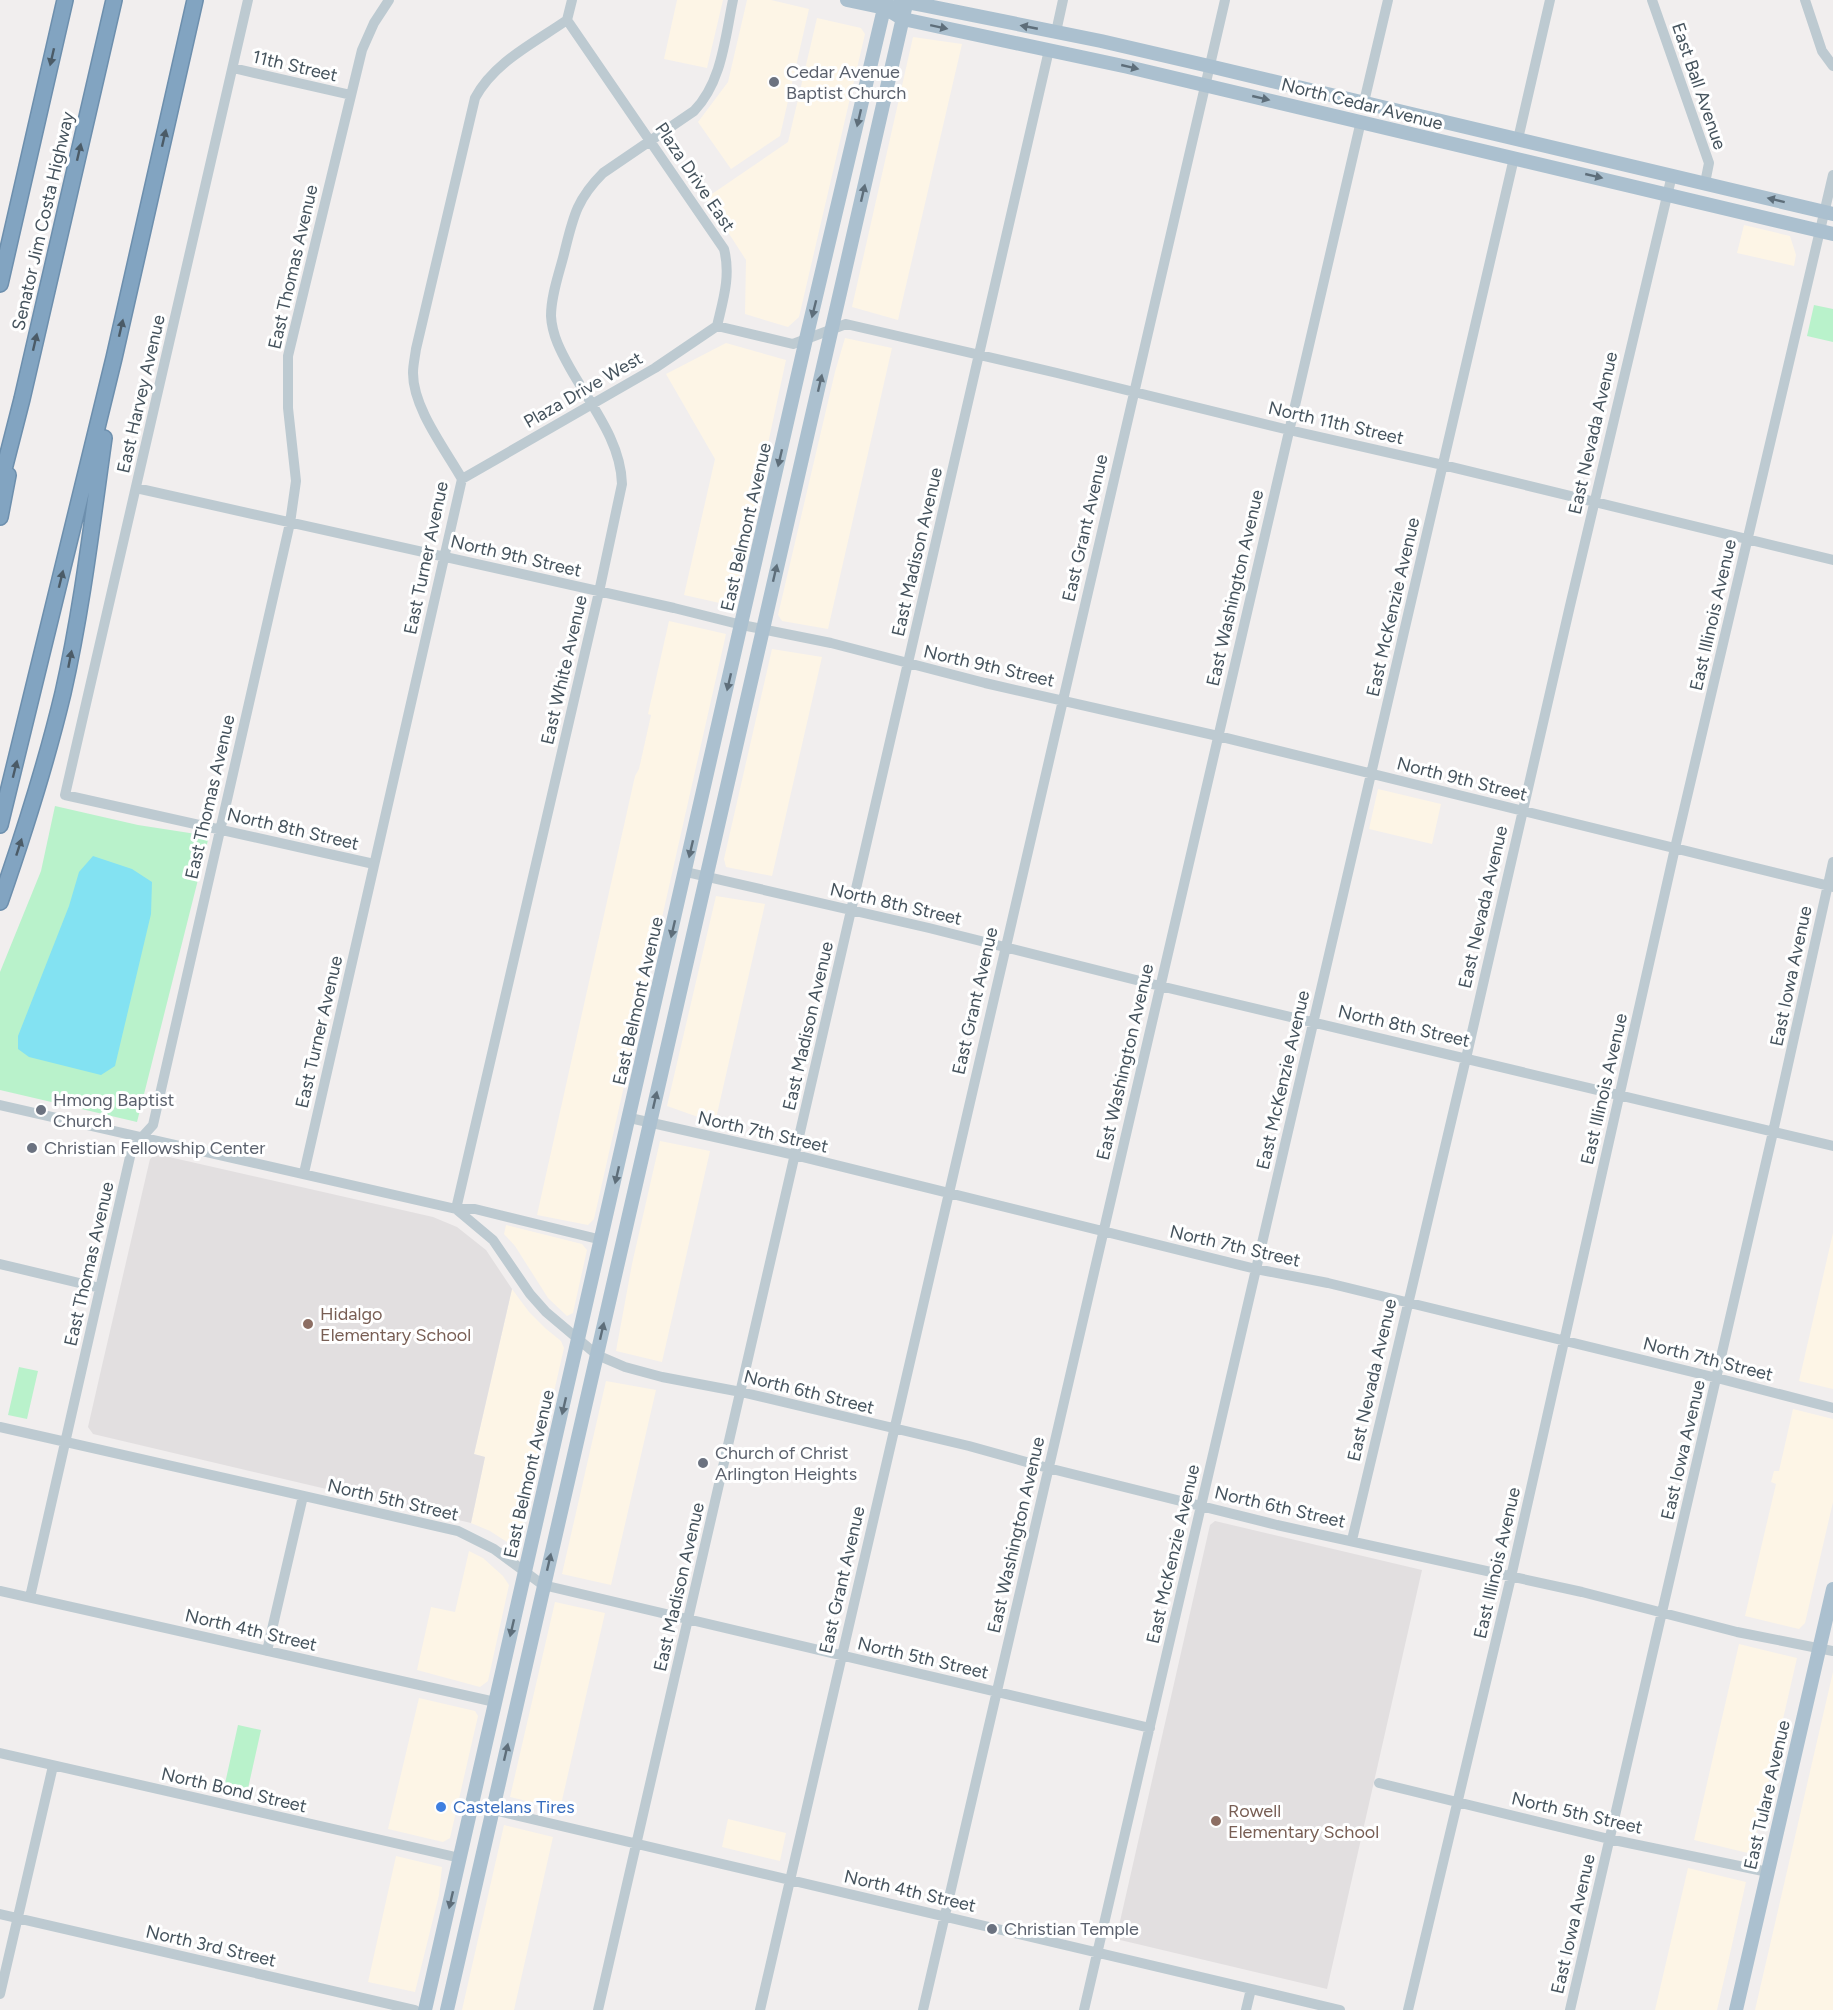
<svg xmlns="http://www.w3.org/2000/svg" width="1833" height="2010" font-family="Figtree,sans-serif">
<style>
.commercial{fill:#fdf5e6}
.education{fill:#e2dfe0}
.green{fill:#b9f2cb}
.water{fill:#83e2f2}
.lines{fill:none;stroke-linecap:round;stroke-linejoin:round}
.highway-casing{stroke:#6d8fad;stroke-width:18}
.minor{stroke:#bdcad1;stroke-width:10}
.major{stroke:#abc0cf;stroke-width:14}
.highway{stroke:#82a4c1;stroke-width:15}
.oneway{fill:#5e6e7a}
.oneway2{fill:#4b5b67}
.worship-dot{fill:#6b7280;stroke:#fff;stroke-width:2}
.education-dot{fill:#8d6e63;stroke:#fff;stroke-width:2}
.shop-dot{fill:#3f7fe0;stroke:#fff;stroke-width:2}
.labels{text-anchor:middle;dominant-baseline:central;stroke-width:6;stroke-linejoin:round;paint-order:stroke}
.street-label{font-size:18px;fill:#45535d;stroke:#fff}
.worship-label{font-size:18px;fill:#5b616d;stroke:#fff;text-anchor:start}
.education-label{font-size:18px;fill:#785e54;stroke:#fff;text-anchor:start}
.shop-label{font-size:18px;fill:#366cbe;stroke:#fff;text-anchor:start}
</style>
<rect width="100%" height="100%" fill="#f1eeee"/>
<path class="commercial" d="M677 0H723L707 68 664 59Z
M747 0H771L809 9 780 136 731 169 698 122 728 82Z
M817 18 861 28 865 34 799 317 788 327 745 314 746 260 706 198 788 142Z
M913 37 962 44 898 320 852 307Z
M1744 225 1790 236 1796 255 1794 266 1737 253Z
M845 338 892 348 828 629 782 621 778 615 835 372Z
M726 343 786 360 733 606 684 595 715 459 666 374Z
M669 621 726 634 594 1219 588 1225 537 1215 635 776 639 769 651 715 648 714Z
M772 649 822 657 772 876 726 867 724 859Z
M1378 789 1441 804 1432 844 1369 829Z
M716 896 765 904 715 1123 667 1106Z
M660 1141 710 1151 662 1362 616 1351 632 1264Z
M506 1225 582 1244 587 1250 573 1313 567 1316 548 1298 515 1246 504 1234Z
M1833 1233V1389L1799 1381Z
M512 1289 529 1312 545 1328 561 1341 564 1348 522 1532 520 1538 514 1542H507L490 1531 471 1523 485 1457 474 1454Z
M606 1381 656 1390 611 1585 562 1574Z
M1793 1409 1833 1419V1502L1805 1623 1799 1629 1745 1616 1776 1484 1771 1482 1774 1471H1779Z
M469 1551 483 1558 503 1576 509 1585 488 1681 480 1687 417 1670 431 1607 455 1612Z
M555 1602 605 1613 560 1809 510 1797Z
M1739 1644 1797 1658 1752 1854 1694 1840Z
M1833 1672V2010H1755Z
M419 1698 475 1711 478 1716 450 1838 443 1842 388 1829Z
M728 1819 786 1833 780 1861 722 1847Z
M504 1825 553 1837 514 2010H462Z
M396 1856 442 1867 439 1895 415 1992 368 1982Z
M1688 1868 1746 1882 1732 1945 1717 2010H1655Z"/>
<path class="education" d="M156 1154 433 1217 457 1227 486 1250 512 1289 474 1454 485 1457 471 1523 93 1434 88 1427 101 1370 150 1159Z
M1215 1521 1422 1570 1327 1989 1116 1939 1210 1525Z"/>
<path class="green" d="M1814 305 1833 309V342L1807 336Z
M55 806 138 825 209 836 137 1122 0 1090V972L41 871Z
M19 1367 38 1371 27 1419 8 1415Z
M238 1725 261 1730 247 1793 224 1788Z"/>
<path class="water" d="M93 856 132 869 152 882 151 914 115 1066 101 1075 29 1057 18 1049V1036L69 906 79 872Z"/>
<g class="lines">
<g class="highway-casing">
<path id="highway" d="M0 284 65 0
M0 485 22 399 114 0
M0 517 8 475
M0 825 114 358 195 0
M0 902C24 833 46 764 63 693 82 609 92 523 104 438"/>
</g>
<path class="minor" d="M248 0 65 795 374 864
M733 0C725 38 722 82 694 111L603 173C576 200 573 218 564 254 559 274 551 295 551 316 552 335 561 352 570 368 590 404 621 441 622 484L599 592 456 1209 493 1240 530 1294 546 1312 597 1355 625 1367 662 1377 741 1392 969 1446 1048 1468 1277 1525 1582 1592 1737 1632 1833 1651
M1652 0 1709 163 1705 183
M1805 0 1822 51 1833 66
M567 20 724 249C731 276 723 300 717 326
M1056 32 1063 0
M233 68 351 95
M1364 102 1388 0
M1518 139 1550 0
M717 326 793 344 846 324 1057 373 1289 430 1443 465 1833 560
M462 479 655 368 717 326
M136 488 674 608 742 625 831 643 985 683 1218 736 1833 887
M686 872 929 928 1160 986 1833 1146
M0 1105 456 1209H475L602 1240
M630 1118 795 1155 1256 1269 1328 1283 1717 1378 1833 1408
M304 1173 462 479C445 449 413 408 413 373 413 365 415 357 416 349L475 98C494 62 534 43 567 20L572 0
M0 1264 100 1288
M0 1427 458 1531 494 1549 543 1585 1150 1728
M1352 1540C1390 1378 1430 1216 1467 1054 1534 760 1601 468 1672 175
M0 1591 495 1702
M30 1597 132 1148 153 1125 290 523 296 481 288 408V356L362 50 374 23 389 0
M267 1651 303 1496
M0 1753 460 1858
M1379 1783 1609 1839 1768 1872
M473 1805 1340 2010
M0 1914 415 2010
M0 1994 53 1766
M598 2010 1049 50
M760 2010 1225 0
M923 2010 1361 121
M1084 2010 1514 158
M1246 2010 1251 1989
M1408 2010 1511 1577 1675 848 1833 175
M1570 2010 1773 1132 1833 862"/>
<path class="major" d="M847 0 885 8 903 19 1128 67 1833 234
M899 4 907 2 923 5 1101 41 1209 66 1833 214
M425 2010 806 339 886 0
M447 2010 907 0
M1736 2010 1833 1589"/>
<use href="#highway" class="highway"/>
</g>
<defs><path id="oneway-solid" d="M-6-.8H1V-3.2L6.5 0L1 3.2V.8H-6Z" transform="scale(1.5)"/></defs>
<g class="oneway">
<use href="#oneway-solid" transform="translate(939 27) rotate(12)"/>
<use href="#oneway-solid" transform="translate(1029 27) rotate(-169)"/>
<use href="#oneway-solid" transform="translate(1130 67) rotate(13)"/>
<use href="#oneway-solid" transform="translate(1261 98) rotate(13)"/>
<use href="#oneway-solid" transform="translate(859 118) rotate(103)"/>
<use href="#oneway-solid" transform="translate(1594 176) rotate(13)"/>
<use href="#oneway-solid" transform="translate(863 193) rotate(-77)"/>
<use href="#oneway-solid" transform="translate(1776 200) rotate(-166)"/>
<use href="#oneway-solid" transform="translate(814 309) rotate(104)"/>
<use href="#oneway-solid" transform="translate(820 383) rotate(-77)"/>
<use href="#oneway-solid" transform="translate(780 458) rotate(103)"/>
<use href="#oneway-solid" transform="translate(775 573) rotate(-77)"/>
<use href="#oneway-solid" transform="translate(729 682) rotate(103)"/>
<use href="#oneway-solid" transform="translate(691 849) rotate(103)"/>
<use href="#oneway-solid" transform="translate(673 929) rotate(103)"/>
<use href="#oneway-solid" transform="translate(655 1100) rotate(-77)"/>
<use href="#oneway-solid" transform="translate(617 1175) rotate(103)"/>
<use href="#oneway-solid" transform="translate(602 1331) rotate(-77)"/>
<use href="#oneway-solid" transform="translate(564 1406) rotate(103)"/>
<use href="#oneway-solid" transform="translate(549 1562) rotate(-77)"/>
<use href="#oneway-solid" transform="translate(512 1628) rotate(103)"/>
<use href="#oneway-solid" transform="translate(506 1752) rotate(-77)"/>
<use href="#oneway-solid" transform="translate(451 1900) rotate(103)"/>
</g>
<g class="oneway2">
<use href="#oneway-solid" transform="translate(52 57) rotate(103)"/>
<use href="#oneway-solid" transform="translate(164 138) rotate(-77)"/>
<use href="#oneway-solid" transform="translate(79 152) rotate(-77)"/>
<use href="#oneway-solid" transform="translate(121 328) rotate(-77)"/>
<use href="#oneway-solid" transform="translate(35 342) rotate(-77)"/>
<use href="#oneway-solid" transform="translate(61 579) rotate(-76)"/>
<use href="#oneway-solid" transform="translate(70 659) rotate(-79)"/>
<use href="#oneway-solid" transform="translate(15 769) rotate(-76)"/>
<use href="#oneway-solid" transform="translate(19 847) rotate(-72)"/>
</g>
<g class="worship-dot">
<circle cx="774" cy="82" r="6"/>
<circle cx="41" cy="1110" r="6"/>
<circle cx="32" cy="1148" r="6"/>
<circle cx="703" cy="1463" r="6"/>
<circle cx="992" cy="1929" r="6"/>
</g>
<g class="education-dot">
<circle cx="308" cy="1324" r="6"/>
<circle cx="1216" cy="1821" r="6"/>
</g>
<circle class="shop-dot" cx="441" cy="1807" r="6"/>
<g class="labels">
<g class="street-label">
<text transform="translate(295 66) rotate(13)">11th Street</text>
<text transform="translate(1699 86) rotate(71)">East Ball Avenue</text>
<text transform="translate(1362 104) rotate(14)">North Cedar Avenue</text>
<text transform="translate(695 177) rotate(56)">Plaza Drive East</text>
<text transform="translate(43 221) rotate(-77)">Senator Jim Costa Highway</text>
<text transform="translate(293 267) rotate(-77)">East Thomas Avenue</text>
<text transform="translate(583 390) rotate(-30)">Plaza Drive West</text>
<text transform="translate(141 394) rotate(-77)">East Harvey Avenue</text>
<text transform="translate(1336 423) rotate(13)">North 11th Street</text>
<text transform="translate(1593 433) rotate(-77)">East Nevada Avenue</text>
<text transform="translate(746 527) rotate(-77)">East Belmont Avenue</text>
<text transform="translate(1085 528) rotate(-77)">East Grant Avenue</text>
<text transform="translate(917 552) rotate(-77)">East Madison Avenue</text>
<text transform="translate(516 556) rotate(13)">North 9th Street</text>
<text transform="translate(426 558) rotate(-78)">East Turner Avenue</text>
<text transform="translate(1235 588) rotate(-77)">East Washington Avenue</text>
<text transform="translate(1393 607) rotate(-77)">East McKenzie Avenue</text>
<text transform="translate(1713 615) rotate(-77)">East Illinois Avenue</text>
<text transform="translate(989 666) rotate(13)">North 9th Street</text>
<text transform="translate(564 670) rotate(-77)">East White Avenue</text>
<text transform="translate(1462 779) rotate(14)">North 9th Street</text>
<text transform="translate(210 797) rotate(-77)">East Thomas Avenue</text>
<text transform="translate(293 829) rotate(13)">North 8th Street</text>
<text transform="translate(896 904) rotate(13)">North 8th Street</text>
<text transform="translate(1483 907) rotate(-77)">East Nevada Avenue</text>
<text transform="translate(1791 976) rotate(-78)">East Iowa Avenue</text>
<text transform="translate(638 1001) rotate(-77)">East Belmont Avenue</text>
<text transform="translate(975 1001) rotate(-77)">East Grant Avenue</text>
<text transform="translate(808 1026) rotate(-77)">East Madison Avenue</text>
<text transform="translate(1404 1026) rotate(13)">North 8th Street</text>
<text transform="translate(319 1032) rotate(-77)">East Turner Avenue</text>
<text transform="translate(1125 1062) rotate(-77)">East Washington Avenue</text>
<text transform="translate(1283 1080) rotate(-77)">East McKenzie Avenue</text>
<text transform="translate(1604 1089) rotate(-77)">East Illinois Avenue</text>
<text transform="translate(763 1132) rotate(13)">North 7th Street</text>
<text transform="translate(1235 1246) rotate(13)">North 7th Street</text>
<text transform="translate(89 1264) rotate(-77)">East Thomas Avenue</text>
<text transform="translate(1708 1359) rotate(14)">North 7th Street</text>
<text transform="translate(1372 1380) rotate(-77)">East Nevada Avenue</text>
<text transform="translate(809 1392) rotate(14)">North 6th Street</text>
<text transform="translate(1683 1450) rotate(-77)">East Iowa Avenue</text>
<text transform="translate(529 1474) rotate(-77)">East Belmont Avenue</text>
<text transform="translate(393 1500) rotate(13)">North 5th Street</text>
<text transform="translate(1280 1507) rotate(13)">North 6th Street</text>
<text transform="translate(1016 1535) rotate(-77)">East Washington Avenue</text>
<text transform="translate(1173 1554) rotate(-77)">East McKenzie Avenue</text>
<text transform="translate(1497 1563) rotate(-77)">East Illinois Avenue</text>
<text transform="translate(842 1580) rotate(-77)">East Grant Avenue</text>
<text transform="translate(679 1587) rotate(-77)">East Madison Avenue</text>
<text transform="translate(251 1630) rotate(13)">North 4th Street</text>
<text transform="translate(923 1658) rotate(13)">North 5th Street</text>
<text transform="translate(234 1790) rotate(13)">North Bond Street</text>
<text transform="translate(1767 1795) rotate(-77)">East Tulare Avenue</text>
<text transform="translate(1577 1813) rotate(13)">North 5th Street</text>
<text transform="translate(910 1891) rotate(13)">North 4th Street</text>
<text transform="translate(1573 1924) rotate(-77)">East Iowa Avenue</text>
<text transform="translate(211 1946) rotate(13)">North 3rd Street</text>
</g>
<g class="worship-label">
<text x="786" y="72">Cedar Avenue<tspan x="786" dy="21">Baptist Church</tspan></text>
<text x="53" y="1100">Hmong Baptist<tspan x="53" dy="21">Church</tspan></text>
<text x="44" y="1148">Christian Fellowship Center</text>
<text x="715" y="1453">Church of Christ<tspan x="715" dy="21">Arlington Heights</tspan></text>
<text x="1004" y="1929">Christian Temple</text>
</g>
<g class="education-label">
<text x="320" y="1314">Hidalgo<tspan x="320" dy="21">Elementary School</tspan></text>
<text x="1228" y="1811">Rowell<tspan x="1228" dy="21">Elementary School</tspan></text>
</g>
<g class="shop-label">
<text x="453" y="1807">Castelans Tires</text>
</g>
</g>
</svg>
